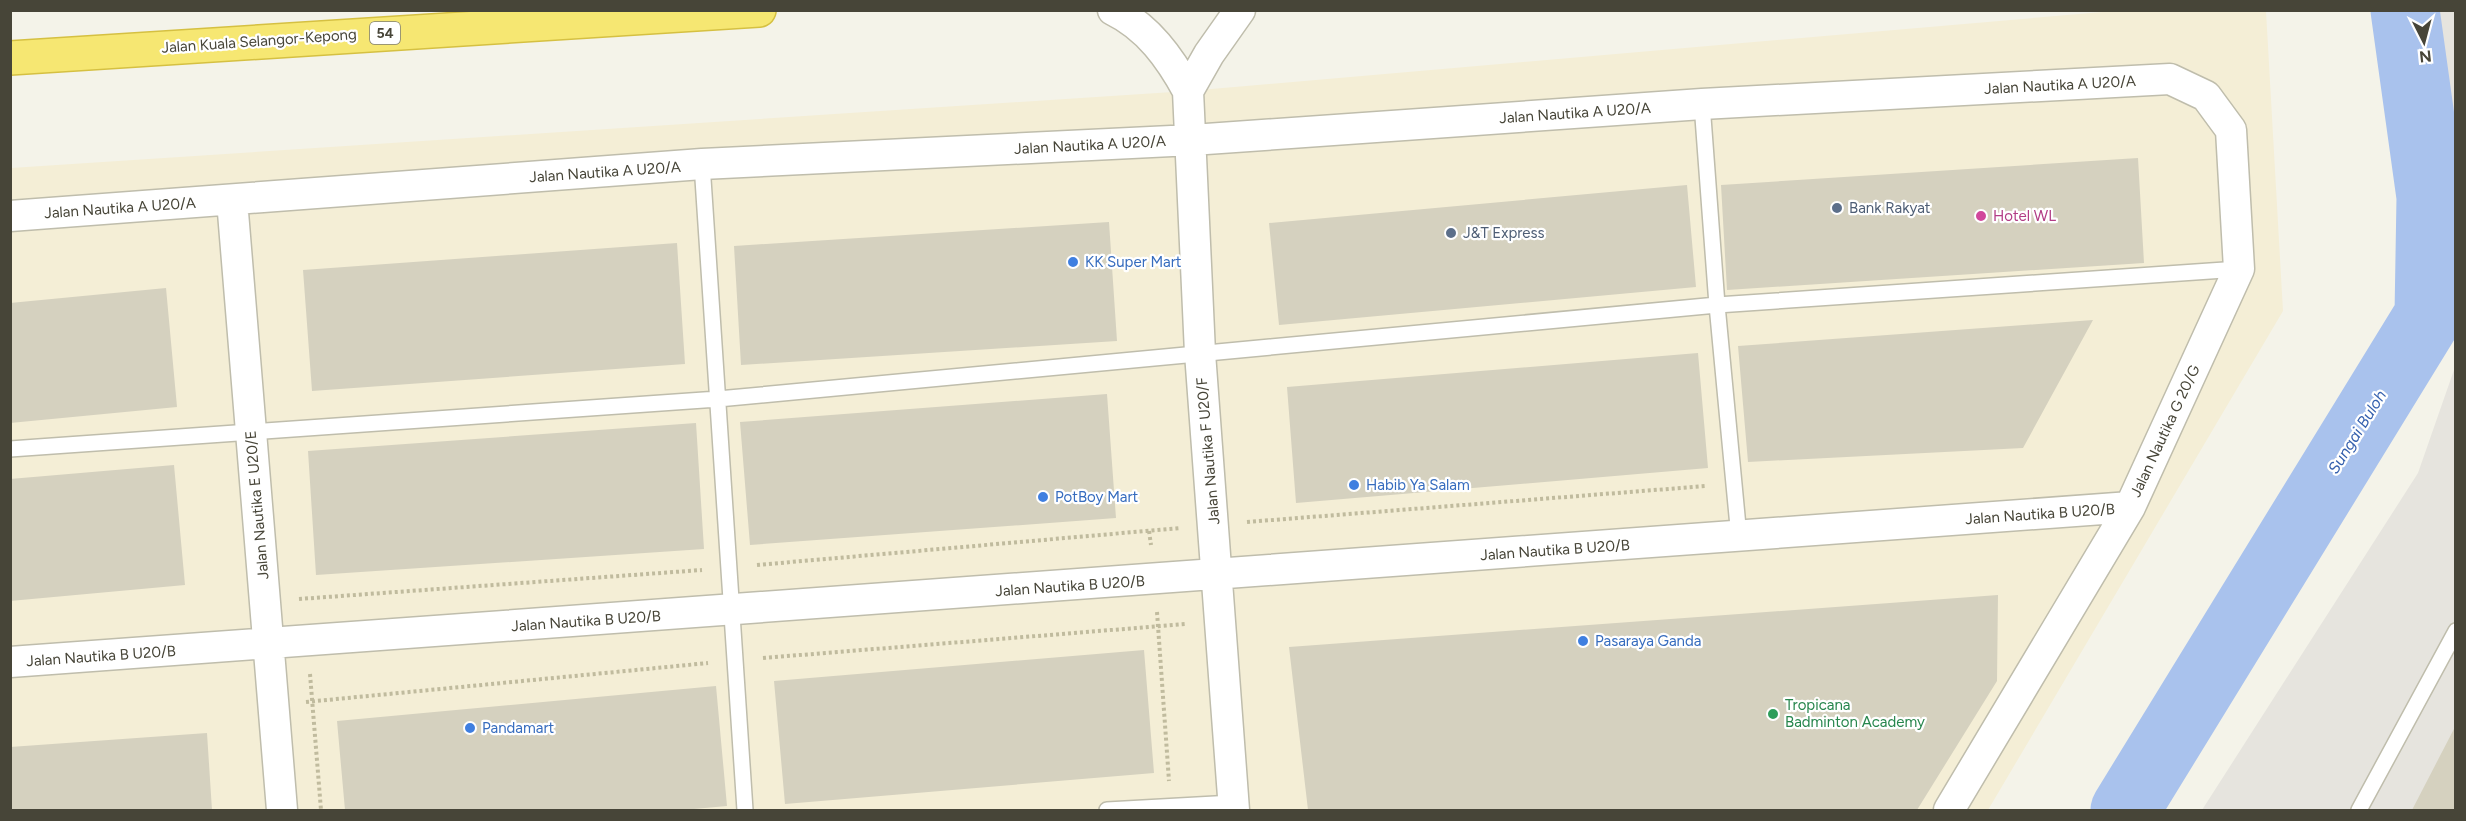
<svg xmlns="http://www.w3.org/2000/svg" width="2466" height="821" font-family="Figtree,sans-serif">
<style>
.commercial{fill:#f4eed6}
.industrial{fill:#e6e4de}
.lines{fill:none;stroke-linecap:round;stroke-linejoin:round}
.river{stroke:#a9c2ed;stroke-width:69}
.building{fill:#d5d1bf}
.lane-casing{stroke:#bfbdac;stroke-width:18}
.street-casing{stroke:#bfbdac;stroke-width:33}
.highway-casing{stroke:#d5c042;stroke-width:36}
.path{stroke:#c0bb9e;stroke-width:4;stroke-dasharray:3 3;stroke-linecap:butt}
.lane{stroke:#fff;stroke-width:15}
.street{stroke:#fff;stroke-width:30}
.highway{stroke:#f6e772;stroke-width:33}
.service-dot{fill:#5c6f8a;stroke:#fff;stroke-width:2}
.hotel-dot{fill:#d1479c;stroke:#fff;stroke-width:2}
.shop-dot{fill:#3f7fe0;stroke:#fff;stroke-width:2}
.leisure-dot{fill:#2e9e5b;stroke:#fff;stroke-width:2}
.labels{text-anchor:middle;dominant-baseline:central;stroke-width:4.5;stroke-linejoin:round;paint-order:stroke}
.shield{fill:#fff;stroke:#7e7d74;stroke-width:1.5}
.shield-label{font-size:14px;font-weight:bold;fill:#474538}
.street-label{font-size:15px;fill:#474538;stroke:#fff}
.service-label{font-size:15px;fill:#4e5e75;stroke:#fff;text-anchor:start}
.hotel-label{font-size:15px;fill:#b23c85;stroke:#fff;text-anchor:start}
.shop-label{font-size:15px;fill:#366cbe;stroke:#fff;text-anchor:start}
.leisure-label{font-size:15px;fill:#27864d;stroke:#fff;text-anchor:start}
.water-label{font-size:16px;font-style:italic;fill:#3661ae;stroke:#fff}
</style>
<rect width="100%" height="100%" fill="#f4f3e9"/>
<path class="commercial" d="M2114 11H2266L2283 311 1988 810H11V168L1188 91Z"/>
<path class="industrial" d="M2438 11H2455V162Z
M2455 367V810H2202L2418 473Z"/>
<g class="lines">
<path class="river" d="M2125 810 2429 315 2431 197 2405 10"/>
</g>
<path class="building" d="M2138 158 2144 263 1727 290 1721 185Z
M1687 185 1696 287 1279 325 1269 223Z
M1109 222 1117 341 741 365 734 246Z
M677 243 685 364 312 391 303 270Z
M166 288 177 407 10 423V303Z
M2093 320 2023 448 1748 462 1738 346Z
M1698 353 1708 468 1296 503 1287 387Z
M1107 394 1116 518 750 545 740 422Z
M696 423 704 549 316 575 308 451Z
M174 465 185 585 10 601V479Z
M1998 595 1997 681 1917 810H1308L1289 647Z
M1144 650 1154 773 785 804 774 681Z
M716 686 727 806 683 810H345L337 721Z
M2456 725V810H2412Z
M207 733 212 810H10V747Z"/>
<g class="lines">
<g class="lane-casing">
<path id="lane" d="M1702 104 1717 305 1739 537
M702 164 745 810
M10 449 718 399 1717 305 2239 269
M1107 810 1233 803
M2359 810 2456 631"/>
</g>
<g class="street-casing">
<path id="street" d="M1113 10C1148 27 1170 58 1188 91L1200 353 1234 810
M1188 91 1209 54 1240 10
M232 200 282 810
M10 216 702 164 1192 140 1702 104 2170 79 2206 96 2231 130 2239 269 2130 507 1949 810
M10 662 2130 507"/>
</g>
<g class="highway-casing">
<path id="highway" d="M10 58 759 10"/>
</g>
<path class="path" d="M1247 522 1706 486
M1149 531 1151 545
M757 565 1180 528
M299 599 702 570
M1157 612 1169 781
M763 658 1186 624
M310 674 321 810
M306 702 708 663"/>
<use href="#lane" class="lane"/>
<use href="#street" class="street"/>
<use href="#highway" class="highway"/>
</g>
<g class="service-dot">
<circle cx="1837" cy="208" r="6"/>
<circle cx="1451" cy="233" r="6"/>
</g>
<circle class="hotel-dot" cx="1981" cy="216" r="6"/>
<g class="shop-dot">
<circle cx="1073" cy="262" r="6"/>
<circle cx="1354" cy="485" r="6"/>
<circle cx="1043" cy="497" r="6"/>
<circle cx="1583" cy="641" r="6"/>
<circle cx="470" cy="728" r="6"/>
</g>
<circle class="leisure-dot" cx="1773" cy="714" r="6"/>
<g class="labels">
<rect class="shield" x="370" y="22" width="30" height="22" rx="4.5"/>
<g class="shield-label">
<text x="385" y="33">54</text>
</g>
<g class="street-label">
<text transform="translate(259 41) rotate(-4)">Jalan Kuala Selangor-Kepong</text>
<text transform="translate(2060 85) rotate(-3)">Jalan Nautika A U20/A</text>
<text transform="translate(1575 113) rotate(-4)">Jalan Nautika A U20/A</text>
<text transform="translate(1090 145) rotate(-3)">Jalan Nautika A U20/A</text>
<text transform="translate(605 172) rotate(-4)">Jalan Nautika A U20/A</text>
<text transform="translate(120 208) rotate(-4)">Jalan Nautika A U20/A</text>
<text transform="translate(2165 431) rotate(-65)">Jalan Nautika G 20/G</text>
<text transform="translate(1208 451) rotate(-95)">Jalan Nautika F U20/F</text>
<text transform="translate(257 505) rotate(-95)">Jalan Nautika E U20/E</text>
<text transform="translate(2040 514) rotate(-4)">Jalan Nautika B U20/B</text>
<text transform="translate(1555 550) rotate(-4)">Jalan Nautika B U20/B</text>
<text transform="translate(1070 586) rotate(-4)">Jalan Nautika B U20/B</text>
<text transform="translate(586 621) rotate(-4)">Jalan Nautika B U20/B</text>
<text transform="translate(101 656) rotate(-4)">Jalan Nautika B U20/B</text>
</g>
<g class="service-label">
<text x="1849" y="208">Bank Rakyat</text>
<text x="1463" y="233">J&amp;T Express</text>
</g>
<g class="hotel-label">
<text x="1993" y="216">Hotel WL</text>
</g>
<g class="shop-label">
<text x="1085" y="262">KK Super Mart</text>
<text x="1366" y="485">Habib Ya Salam</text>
<text x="1055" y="497">PotBoy Mart</text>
<text x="1595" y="641">Pasaraya Ganda</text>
<text x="482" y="728">Pandamart</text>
</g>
<g class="leisure-label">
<text x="1785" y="705">Tropicana<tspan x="1785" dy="17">Badminton Academy</tspan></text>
</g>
<g class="water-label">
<text transform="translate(2357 432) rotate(-58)">Sungai Buloh</text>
</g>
</g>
<rect width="2466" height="821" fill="none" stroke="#474538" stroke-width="24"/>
<g transform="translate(2424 42) rotate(174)" stroke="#ffffff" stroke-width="4.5" paint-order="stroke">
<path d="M0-4.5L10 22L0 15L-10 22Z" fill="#474538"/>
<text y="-9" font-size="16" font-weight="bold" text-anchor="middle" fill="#474538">N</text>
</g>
</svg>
